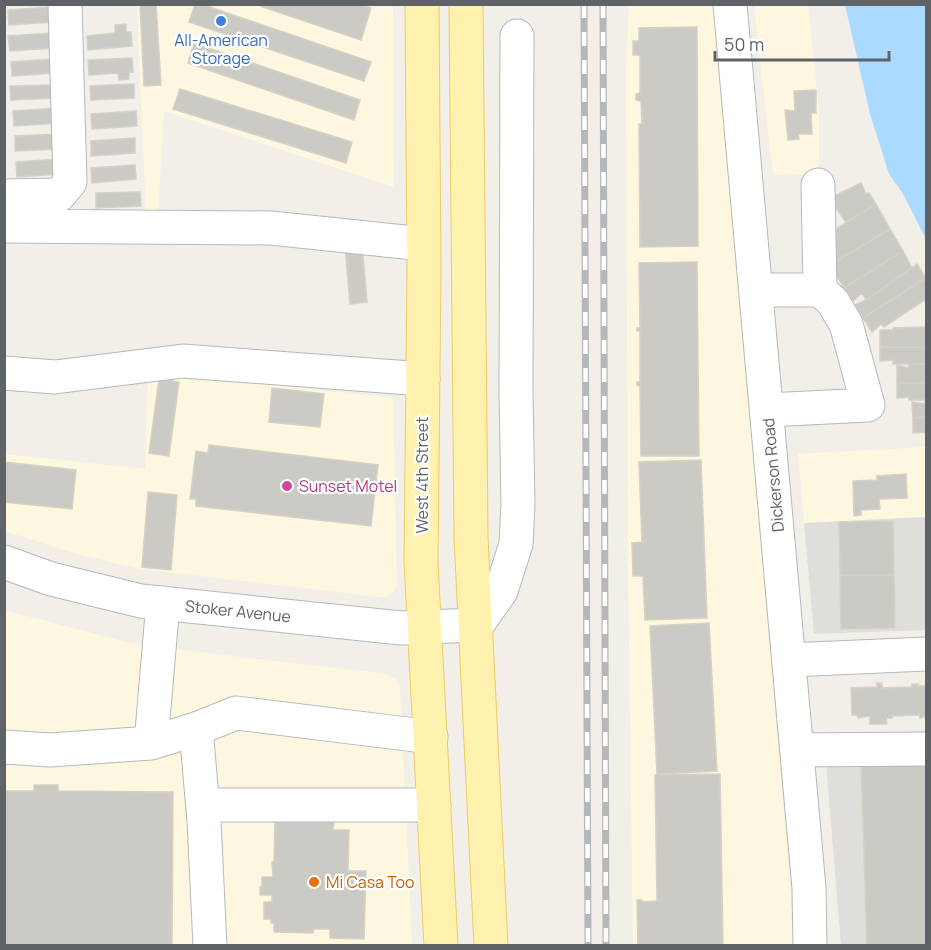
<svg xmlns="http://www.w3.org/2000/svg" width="931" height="950" font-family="Manrope,sans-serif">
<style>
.commercial{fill:#fef7e0}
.industrial{fill:#e0deda}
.water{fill:#aadaff}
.building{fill:#cccac5;stroke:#d6d1c6;stroke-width:1.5}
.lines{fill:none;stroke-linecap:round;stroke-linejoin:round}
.minor-casing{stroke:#b5b8bc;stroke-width:35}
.major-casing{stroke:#f2c960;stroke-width:35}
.minor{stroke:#fff;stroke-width:33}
.major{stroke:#fff2af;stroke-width:33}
.rail-casing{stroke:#b6b7b8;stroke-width:7}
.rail{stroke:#fff;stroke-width:4.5;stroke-dasharray:14;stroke-linecap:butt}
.shop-dot{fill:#3f7fe0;stroke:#fff;stroke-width:2}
.hotel-dot{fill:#d1479c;stroke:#fff;stroke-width:2}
.food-dot{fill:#e8710a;stroke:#fff;stroke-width:2}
.labels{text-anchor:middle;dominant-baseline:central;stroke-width:4.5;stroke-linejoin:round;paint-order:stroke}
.shop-label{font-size:16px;fill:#366cbe;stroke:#fff}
.street-label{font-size:16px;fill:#5f6368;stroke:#fff}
.hotel-label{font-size:16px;fill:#b23c85;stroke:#fff;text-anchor:start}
.food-label{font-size:16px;fill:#c56008;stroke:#fff;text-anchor:start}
</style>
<rect width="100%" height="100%" fill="#f1efe8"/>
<path class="commercial" d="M137 5H393L394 187 164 111 158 215H146Z
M629 5H714L790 883 793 945H633L628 570 626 68Z
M754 5H808L819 110V174L773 175Z
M148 372 393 398 397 581 395 590 386 597H379L140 569 73 553 5 531 4 454 145 469Z
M926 447V517L804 523 798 454Z
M4 610 126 642 180 650 382 673 390 676 397 680 400 688 412 945H5Z"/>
<path class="industrial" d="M926 517V630L814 634 804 523Z
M926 739V945H841L826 763Z"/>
<path class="water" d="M845 5H926V239L902 192 889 174 870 114Z"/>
<path class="building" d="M140 4H156L161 85 144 86Z
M195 4H201L371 62 364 81 189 22Z
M254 4H360L371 8 361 40Z
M52 7 53 22 9 25 8 10Z
M126 24V32H131L132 46 88 50 87 36 115 33V25Z
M697 27 698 246 640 247 639 124H642L641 101 636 100V94L640 93V55H633V41H639V28Z
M53 33 54 48 10 51 8 36Z
M194 43 360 100 354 120 188 63Z
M132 58 133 72H129V79L119 80 118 73 89 75 88 60Z
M54 59 55 73 12 76 11 62Z
M134 84V98L91 100 90 86Z
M55 85 56 98 11 100 10 86Z
M180 89 352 142 346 163 173 109Z
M816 90V113H811L812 134H798L799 139 788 140 785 110 795 111 794 91Z
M57 108 58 123 14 126 13 111Z
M136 111 137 126 92 129 91 114Z
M59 134V149L15 151V136Z
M135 138V153L91 156V141Z
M61 159V174L17 177 16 162Z
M135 165 136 179 92 183 91 168Z
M861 183 866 194 869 193 876 204 846 223 830 198Z
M140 192 141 206 96 208V193Z
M876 204 890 229 830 265 826 258 838 253 826 235Z
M890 229 903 251 844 288 830 265Z
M362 244 367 302 350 304 345 246Z
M903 251 912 268 866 300 862 293 853 301 844 288Z
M697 262 699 456H641L640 386 637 385V382H640V331H637V328H640L639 263Z
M917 264 926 278 863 318 855 305 866 300Z
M926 278V299L884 327 881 324 872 332 863 318Z
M926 327V347H880V330H893V328Z
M880 347H926V364H893V360L880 361Z
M909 364H926V383H897V365L909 368Z
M159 379 179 382 169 456 149 453Z
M897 383H926V400H909V397L897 398Z
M272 388 324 394 320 427 269 422Z
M925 400H926V417L913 418 912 402 925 404Z
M926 417V436L925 432 913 433V418Z
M209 445 378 465 371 526 196 506V499H190L196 451 208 453Z
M701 460 707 618 645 620 643 576H633L632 543 642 542 639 462Z
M4 462 76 470 72 509 4 502Z
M906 474 907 498 879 499 880 509 861 510V515L854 516 853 481 877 480V476Z
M148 492 177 495 171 570 142 567Z
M893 521 894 575H840L839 522Z
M840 575H894L895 628 841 629Z
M709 623 717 771 657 774 650 626Z
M877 683H882V688L912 687V684H918L917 686H926V715H924V717L920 718 919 715 892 716V718H887L886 716 887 724H870V716L858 718 857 715H852L851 688 877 687Z
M926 760V946H867L861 762Z
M720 774 723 946H638L637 900H642V902L657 901 655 775Z
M34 785H58V791L173 792 172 946H4V791H34Z
M275 819 334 821 333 830H349L348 871H366L364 939 330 938V929H313V933L274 932V923H271V919H264V902H272V895H260V887H262V877H273L272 862 274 861Z"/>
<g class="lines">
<g class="minor-casing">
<path id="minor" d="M730 4 809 888 810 946
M818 185 820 290
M4 196 59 195 70 182 65 4
M4 226 271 228 423 244
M756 290H820L833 302 846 324 868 405 767 410
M4 373 55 377 183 361 423 379
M4 562 51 579 141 601 401 628 477 625 501 591 516 544 518 504 516 393 517 36
M789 660 926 654
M196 729 204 821 210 946
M151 743 163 603
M4 747 50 750 151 743 196 729 236 713 431 737
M797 750 926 749
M203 805H434"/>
</g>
<g class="major-casing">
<path id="major" d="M422 4 424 271 421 562 441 946
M466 4 471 537 491 946"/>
</g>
<use href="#minor" class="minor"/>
<use href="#major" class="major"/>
<g class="rail-casing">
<path id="rail" d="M584 4 588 946
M603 4 606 946"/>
</g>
<use href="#rail" class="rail"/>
</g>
<circle class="shop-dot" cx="221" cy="21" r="6"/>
<circle class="hotel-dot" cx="287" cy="486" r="6"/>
<circle class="food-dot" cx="314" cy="882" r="6"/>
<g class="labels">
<g class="shop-label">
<text x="221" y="40">All-American<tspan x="221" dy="18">Storage</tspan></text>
</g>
<g class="street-label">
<text transform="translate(422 475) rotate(-90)">West 4th Street</text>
<text transform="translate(773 475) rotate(-95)">Dickerson Road</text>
<text transform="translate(238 611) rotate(6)">Stoker Avenue</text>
</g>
<g class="hotel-label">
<text x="299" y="486">Sunset Motel</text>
</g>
<g class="food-label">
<text x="326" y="882">Mi Casa Too</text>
</g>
</g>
<rect width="931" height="950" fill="none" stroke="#5f6368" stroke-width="12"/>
<path d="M715 51v9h174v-9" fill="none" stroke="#5f6368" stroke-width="3"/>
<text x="724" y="51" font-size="18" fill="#5f6368" stroke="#ffffff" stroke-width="4.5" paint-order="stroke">50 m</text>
</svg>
